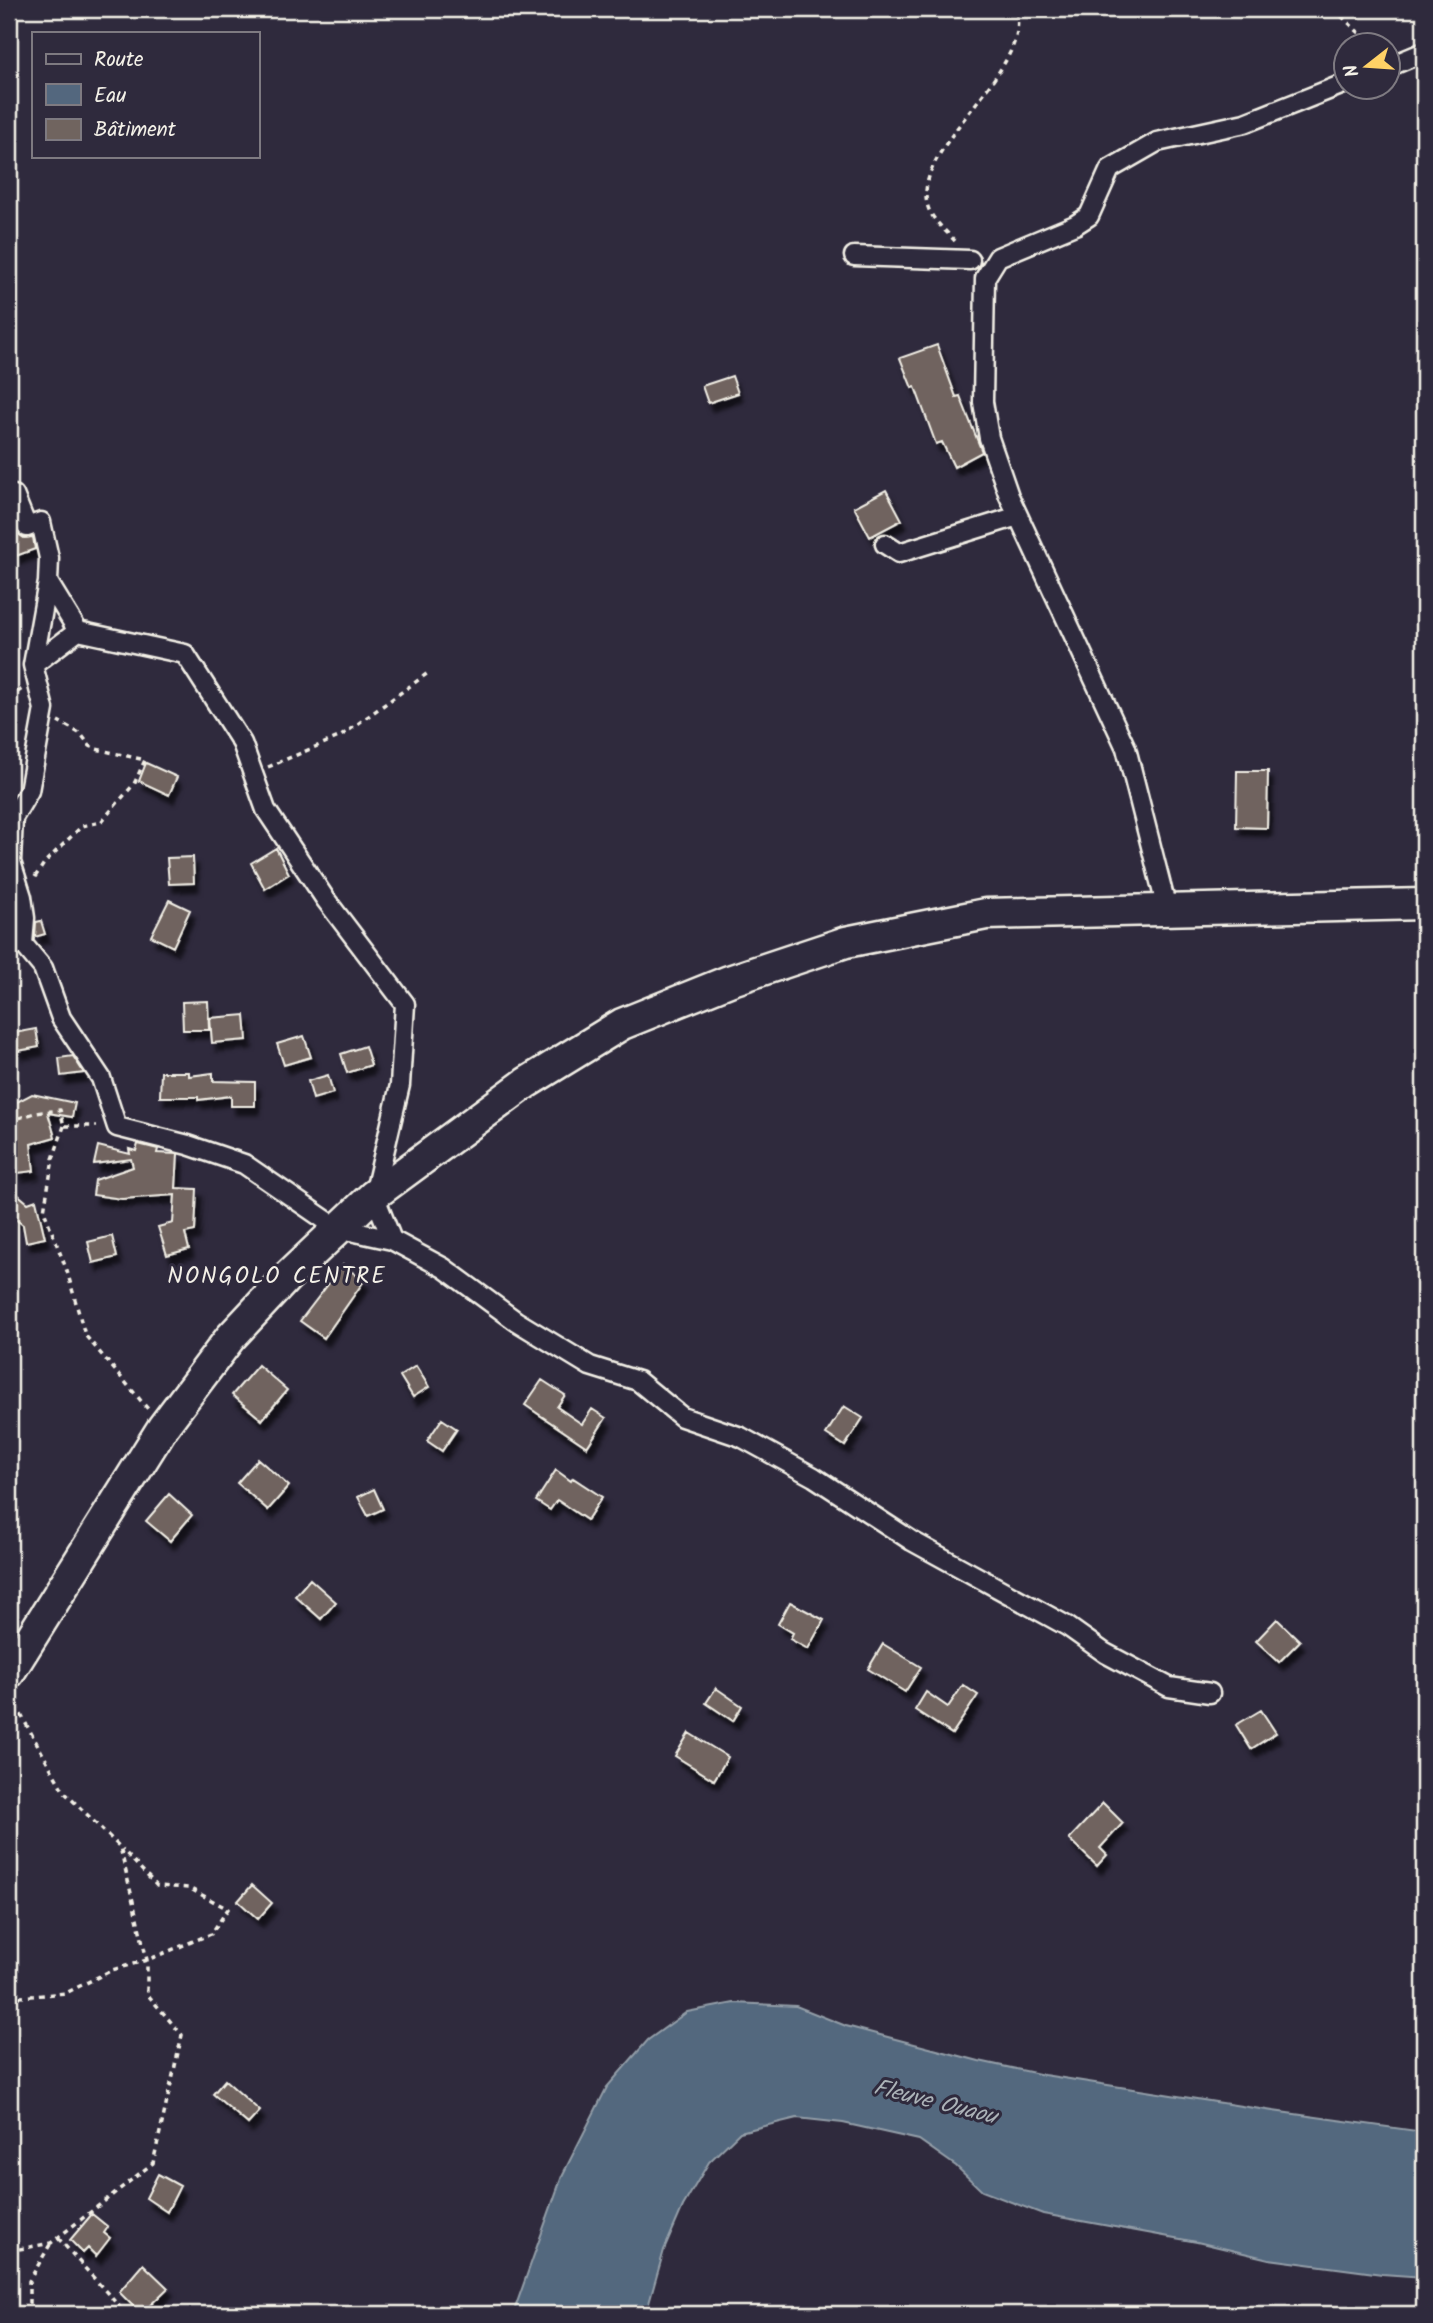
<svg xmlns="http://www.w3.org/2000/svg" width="1433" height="2323" font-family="Kalam,sans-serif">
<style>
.water{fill:#53677e;stroke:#939ea8;stroke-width:2}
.building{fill:#70645f;stroke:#f4f1e8;stroke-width:2;filter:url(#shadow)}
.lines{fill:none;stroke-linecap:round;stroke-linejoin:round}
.minor-casing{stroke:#f4f1e8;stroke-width:23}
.trunk-casing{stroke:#f4f1e8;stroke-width:35}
.path{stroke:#f4f1e8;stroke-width:3.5;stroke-dasharray:5 5;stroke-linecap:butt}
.minor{stroke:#2f2a3d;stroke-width:18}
.trunk{stroke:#2f2a3d;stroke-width:30}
.labels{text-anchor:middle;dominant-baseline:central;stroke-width:6;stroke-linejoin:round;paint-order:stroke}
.neighbourhood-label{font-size:23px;letter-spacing:2px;fill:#f4f1e8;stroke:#2f2a3d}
.water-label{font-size:23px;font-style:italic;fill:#acb3b8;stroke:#2f2a3d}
</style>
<defs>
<filter id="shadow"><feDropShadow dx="4.5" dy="8" stdDeviation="2" flood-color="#0009"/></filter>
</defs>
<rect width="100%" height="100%" fill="#2f2a3d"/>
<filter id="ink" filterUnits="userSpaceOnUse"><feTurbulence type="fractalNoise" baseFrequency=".0143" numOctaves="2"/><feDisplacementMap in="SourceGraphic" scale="14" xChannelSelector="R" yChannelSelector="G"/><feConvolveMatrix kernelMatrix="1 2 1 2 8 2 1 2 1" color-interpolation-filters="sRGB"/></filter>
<g filter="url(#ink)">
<path class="water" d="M734 2003 796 2006 846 2026 979 2061 1044 2075 1273 2111 1424 2132V2277L1382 2274 1269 2259 1197 2242 1043 2214 982 2191 956 2166 919 2140 843 2123 797 2118 740 2132 709 2162 683 2206 664 2250 646 2314H513L562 2176 607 2087 648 2040 687 2012Z"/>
<path class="building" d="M937 345 956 397 960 396 982 452 954 467 942 442 936 444 915 387 912 388 900 358Z
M732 376 738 393 708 403 702 386Z
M886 490 902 520 870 537 854 507Z
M18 534 24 538 33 537 35 549 16 556 10 536Z
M146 763 177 777 169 795 139 781Z
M1237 771H1268L1267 828 1236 827Z
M276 848 289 874 265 889 251 863Z
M193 857 194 883 169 884 167 858Z
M169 900 190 910 173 947 151 936Z
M41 921 45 934 35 937 36 922Z
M208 1001 209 1030H183L182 1002Z
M245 1015 247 1040 212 1043 210 1018Z
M36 1029 39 1047 18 1051 14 1033Z
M304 1036 311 1057 284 1065 277 1044Z
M365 1046 371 1065 347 1073 341 1054Z
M73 1056 84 1073 61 1076 59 1058Z
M161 1072H189V1076L213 1073V1081L255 1082V1106H231V1096L198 1100V1097H160Z
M328 1075 333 1093 313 1099 308 1081Z
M32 1094 75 1103 72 1117 48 1113 55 1137 31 1144 34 1171 18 1173 15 1148 9 1150V1106Z
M138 1144 158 1149 157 1153 178 1154 176 1188 197 1189 195 1231 185 1233 189 1249 167 1255 158 1227 173 1223 175 1195 122 1199 93 1195 95 1180 133 1167 131 1159 94 1164 98 1146 130 1154 129 1149 136 1151Z
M9 1187 28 1203 36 1200 45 1238 26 1242 23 1225 9 1214Z
M112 1236 117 1257 93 1263 88 1242Z
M343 1265 364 1281 324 1338 300 1321Z
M258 1365 287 1390 262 1420 232 1395Z
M416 1366 429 1387 413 1397 400 1376Z
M542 1380 565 1395 557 1407 582 1424 592 1409 606 1418 587 1447 525 1405Z
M844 1406 863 1418 845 1446 826 1434Z
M442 1419 457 1429 442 1451 427 1441Z
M258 1459 289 1486 268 1510 237 1483Z
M556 1470 571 1481 573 1478 602 1497 587 1520 557 1500 550 1510 536 1501Z
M374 1489 383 1509 368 1516 358 1497Z
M169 1494 192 1515 170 1541 146 1521Z
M310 1579 336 1602 321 1619 295 1596Z
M790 1602 824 1620 808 1649 790 1639 793 1633 778 1624Z
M1277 1619 1300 1641 1279 1662 1256 1641Z
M883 1644 921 1667 905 1692 868 1669Z
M963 1685 978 1695 952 1734 915 1710 926 1692 948 1707Z
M716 1688 742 1706 733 1721 706 1703Z
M1261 1710 1276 1733 1251 1749 1236 1725Z
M689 1733 728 1757 714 1780 675 1756Z
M1103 1803 1123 1823 1100 1848 1107 1855 1097 1866 1069 1839Z
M252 1885 272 1903 258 1919 238 1901Z
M225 2080 260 2111 248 2124 213 2094Z
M158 2174 180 2186 167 2212 146 2198Z
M92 2214 108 2227 104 2233 110 2238 96 2256 88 2248 83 2253 70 2240Z
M143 2264 168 2288 141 2314 119 2292Z"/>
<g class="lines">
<g class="minor-casing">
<path id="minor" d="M1388 67 1424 52
M854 256 970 260
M14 495 27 527 41 522 49 558 48 582 33 665 44 709 29 791 13 818 11 862 22 897 25 918 23 944 43 968 61 1018 101 1078 117 1127 188 1145 244 1164 337 1228 392 1240
M885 544 899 553 1018 516
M48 582 78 631 185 654 242 743 266 810 326 900 405 1004 400 1085 374 1195 392 1240 444 1268 516 1321 590 1366 638 1381 682 1417 741 1437 814 1477 912 1541 1067 1626 1105 1653 1169 1687 1210 1693
M33 665 78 631
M1167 909 1126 748 1009 496 989 438 983 402 985 278 998 257 1075 225 1089 216 1110 169 1157 142 1245 123 1346 83"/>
</g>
<g class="trunk-casing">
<path id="trunk" d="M9 1673 163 1427 230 1338 287 1277 374 1195 526 1083 622 1024 729 981 846 942 986 914 1424 904"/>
</g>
<path class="path" d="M1334 9 1373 46
M955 241C947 232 936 223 930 212 901 153 1038 69 1015 9
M9 698 22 689
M268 767 341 736 428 673
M35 877 45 862 82 826 101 822 134 784 145 760 96 749 90 746 81 734 58 721
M9 1121 35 1113 60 1110 64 1126H97
M64 1126 53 1159 44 1211 67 1271 85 1335 148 1409
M9 1998 66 1993 112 1970 147 1960 211 1934 228 1909 189 1888 157 1886 122 1849
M58 2238 126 2314
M9 2251 51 2243 153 2163 182 2035 147 1994V1960L120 1847 64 1792 10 1695
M29 2314V2281L51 2243"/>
<use href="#minor" class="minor"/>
<use href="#trunk" class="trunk"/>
</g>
</g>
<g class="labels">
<g class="neighbourhood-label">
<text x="277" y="1277">NONGOLO CENTRE</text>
</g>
<g class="water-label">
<text transform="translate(935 2103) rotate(14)">Fleuve Ouaou</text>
</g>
</g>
<rect width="1433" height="2323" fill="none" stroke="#2f2a3d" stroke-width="35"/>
<rect x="18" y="18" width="1398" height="2288" fill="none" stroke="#f4f1e8" stroke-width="2.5" filter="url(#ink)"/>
<rect x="32" y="32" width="228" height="126" fill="#2f2a3d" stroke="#7e7a81" stroke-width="2"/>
<rect x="46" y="54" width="35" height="10" fill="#2f2a3d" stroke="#7e7a81" stroke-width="2"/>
<text x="94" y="66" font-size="21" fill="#f4f1e8">Route</text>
<rect x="46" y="84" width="35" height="21" fill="#53677e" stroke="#7e7a81" stroke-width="2"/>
<text x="94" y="102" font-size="21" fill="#f4f1e8">Eau</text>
<rect x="46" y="119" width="35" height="21" fill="#70645f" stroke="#7e7a81" stroke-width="2"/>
<text x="94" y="136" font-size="21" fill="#f4f1e8">Bâtiment</text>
<g transform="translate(1367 66) rotate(253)"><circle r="33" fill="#2f2a3d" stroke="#7e7a81" stroke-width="2"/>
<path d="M0-5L12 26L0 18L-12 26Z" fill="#ffd166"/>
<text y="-10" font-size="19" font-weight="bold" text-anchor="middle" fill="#f4f1e8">N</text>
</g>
</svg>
